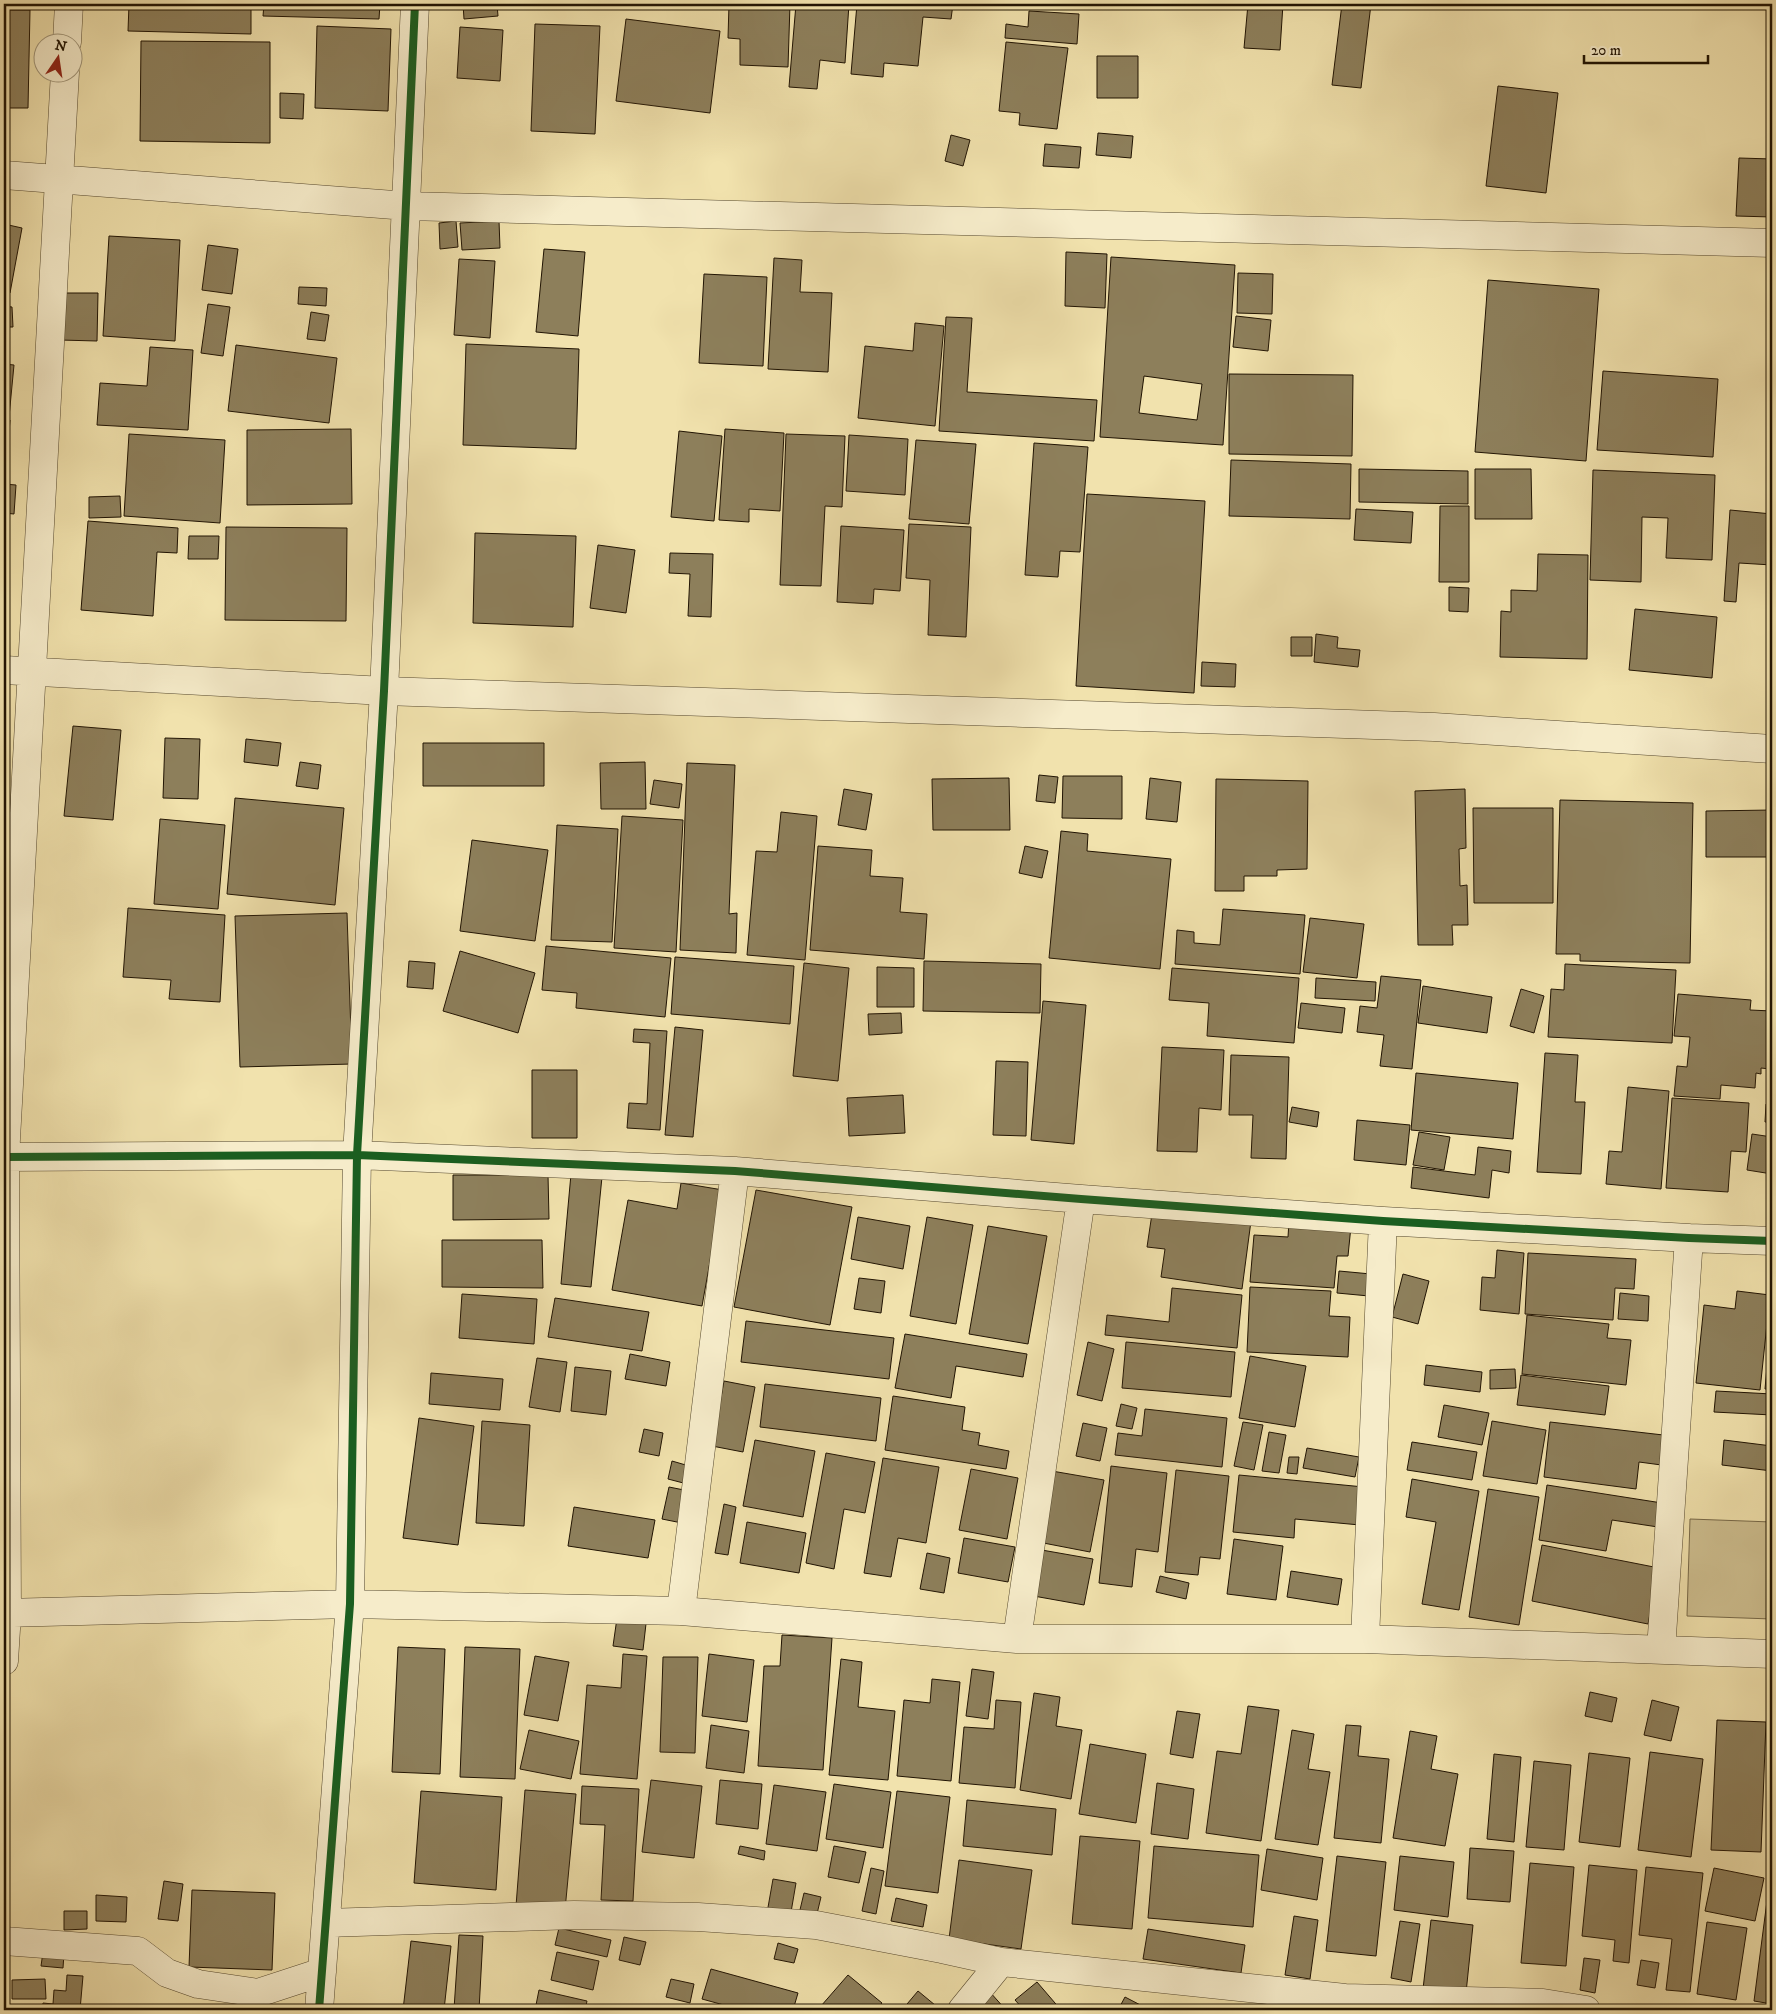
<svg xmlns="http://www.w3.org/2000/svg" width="1776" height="2014" font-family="'IM FELL DW Pica',serif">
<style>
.green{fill:#cebf90;stroke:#786a4a}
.building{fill:#8d7f5b;stroke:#211403;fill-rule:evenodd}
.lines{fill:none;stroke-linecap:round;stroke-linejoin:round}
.minor-casing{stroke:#55482e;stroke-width:29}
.minor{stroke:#f6ecca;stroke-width:28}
.cycleway-casing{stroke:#f6ecca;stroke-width:11}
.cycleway{stroke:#1b5e20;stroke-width:8}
</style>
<rect width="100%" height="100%" fill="#f1e2ad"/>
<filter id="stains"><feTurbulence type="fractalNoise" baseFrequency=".004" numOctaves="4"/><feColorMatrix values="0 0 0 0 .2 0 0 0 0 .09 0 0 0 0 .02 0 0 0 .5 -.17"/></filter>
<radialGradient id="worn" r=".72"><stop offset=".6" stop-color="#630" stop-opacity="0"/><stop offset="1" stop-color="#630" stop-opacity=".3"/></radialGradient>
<path class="green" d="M1690 1519 1772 1522V1619L1687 1616Z"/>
<path class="building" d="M4 4H33V7Z
M129 4H251V34L128 31Z
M264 4H380L379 19 263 16Z
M463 4H497L498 16 464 19Z
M729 4H790L788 67 740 65V39L728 38Z
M796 4H849L845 63 820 60 817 89 789 87Z
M857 4H953L951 19 923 17 918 66 884 63 883 77 851 74Z
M1248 4H1283L1280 50 1244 48Z
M1342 4H1371L1361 88 1332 85Z
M1562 4H1601V8Z
M4 10H30L28 108H4Z
M1029 11 1079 14 1077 44 1005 38 1006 24 1028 27Z
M626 19 720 31 710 113 616 101Z
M535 24 600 26 595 134 531 131Z
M317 26 391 29 388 111 315 108Z
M460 27 503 30 500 81 457 78Z
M141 41 270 42V143L140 141Z
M1006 42 1068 48 1057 129 1019 125 1020 113 999 111Z
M1097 56H1138V98H1097Z
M1498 86 1558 93 1546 193 1486 186Z
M280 93 304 94 303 119 280 118Z
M1098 133 1133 136 1131 158 1096 155Z
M951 135 970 140 963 166 945 161Z
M1045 144 1081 147 1079 168 1043 166Z
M1739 158 1772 159V217L1736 216Z
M456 221 458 247 440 249 439 223Z
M499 221 500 248 462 250 460 223Z
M4 224 22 228 10 293 4 292Z
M109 236 180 240 175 341 103 336Z
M208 245 238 249 232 294 202 290Z
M544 249 585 252 578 336 536 332Z
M1066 252 1107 254 1105 308 1065 306Z
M1111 257 1235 265 1223 445 1100 437ZM1144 376 1202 384 1197 420 1139 413Z
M774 258 802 260 800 292 832 293 828 372 768 369Z
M459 259 495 261 490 338 454 335Z
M1238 273 1273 274 1272 314 1237 313Z
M704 274 767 277 763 366 699 363Z
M1488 280 1599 289 1586 461 1475 452Z
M299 287 327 288 326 306 298 304Z
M60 293H98L97 341 60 340Z
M208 304 230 307 223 356 201 353Z
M4 306 12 307 13 327H4Z
M311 312 329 315 325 341 307 339Z
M1236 316 1271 320 1268 351 1233 347Z
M946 317 972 318 967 392 1097 400 1094 441 939 431Z
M915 323 944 326 935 426 858 418 865 346 913 351Z
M4 332H8L7 355H4Z
M466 344 579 349 576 449 463 445Z
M236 345 337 358 329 423 228 411Z
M150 347 193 350 188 430 97 425 100 383 147 386Z
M4 364 14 365 9 417H4Z
M1603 371 1718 379 1713 457 1597 450Z
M1229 374 1353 375 1352 456 1229 454Z
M4 420H10L7 456H4Z
M351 429 352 504 247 505V430Z
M725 429 784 433 780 511 749 509V522L719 520Z
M679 431 722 436 714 521 671 517Z
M129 434 225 440 220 523 124 516Z
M786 434 845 436 842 507 825 506 821 586 780 585Z
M849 435 908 439 905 495 846 491Z
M916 440 976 444 969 524 909 519Z
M1034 443 1088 447 1080 552 1060 551 1058 577 1025 575Z
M1231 460 1351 464 1350 519 1229 516Z
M1359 469 1468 471V504L1359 502Z
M1475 469H1531L1532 519H1475Z
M1593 470 1715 475 1712 560 1666 558 1668 518 1642 517 1641 582 1590 580Z
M4 484 16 485 14 514 4 513Z
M1087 494 1205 501 1194 693 1076 686Z
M120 496 121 517 89 518V497Z
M1440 506H1469V582H1439Z
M1356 509 1413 512 1411 543 1354 540Z
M1730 510 1772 514V565L1739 563 1736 602 1724 601Z
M88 521 178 528 177 553 157 552 153 616 81 610Z
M909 524 971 527 966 637 928 635 930 580 906 578Z
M841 526 904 530 900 591 874 589 873 604 837 602Z
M226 527 347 528 346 621 225 620Z
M475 533 576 536 573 627 473 623Z
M189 536H219L218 559H188Z
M598 545 635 550 626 613 590 608Z
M670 553 713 554 711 617 688 616 690 574 669 573Z
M1538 554 1588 555 1587 659 1500 657 1501 611 1511 612V590L1537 591Z
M1449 587 1469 588 1468 612 1449 611Z
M1635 609 1717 617 1712 678 1629 670Z
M1316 634 1338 637 1337 648 1360 650 1358 667 1314 662Z
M1291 637H1312V656H1291Z
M1202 662 1236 664 1235 687 1201 686Z
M73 726 121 730 113 820 64 816Z
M165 738 200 739 198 799 163 798Z
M246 739 281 743 278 766 244 762Z
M423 743H544V786H423Z
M300 762 321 765 318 789 296 786Z
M645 762 646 809H601L600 763Z
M687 763 735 765 729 914 737 913 736 953 680 950Z
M1039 775 1058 777 1055 803 1036 801Z
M1063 776H1122V819L1062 818Z
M1009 778 1010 830H933L932 779Z
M1150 778 1181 782 1177 822 1146 819Z
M1216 779 1308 781 1307 869 1277 870V876H1244V891H1215Z
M654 780 682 784 679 808 650 804Z
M844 789 872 794 866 830 838 825Z
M1465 789 1466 848 1459 849 1460 886 1467 885 1468 925H1452L1453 945H1418L1415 791Z
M235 798 344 808 335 905 227 894Z
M1560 800 1693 803 1690 963 1580 961V954H1556Z
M1473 808H1553V903H1474Z
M1772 810V857H1706V811Z
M781 812 817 816 805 960 747 955 756 851 777 852Z
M622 816 683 820 676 952 614 948Z
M160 819 225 825 218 909 154 904Z
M557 825 618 829 612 942 551 940Z
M1061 831 1088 834 1087 851 1171 859 1160 969 1049 958Z
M472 840 548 850 535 941 460 931Z
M818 846 872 850 870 876 903 878 900 912 927 914 924 959 810 950Z
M1025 846 1048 851 1042 878 1019 873Z
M128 908 225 915 220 1002 169 999 171 980 123 977Z
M1223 909 1305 915 1300 974 1175 964 1177 930 1194 932V943L1220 945Z
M347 913 352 1064 240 1067 235 916Z
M1310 918 1364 924 1357 978 1303 972Z
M546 946 671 958 665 1017 576 1008 577 993 542 990Z
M460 951 535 973 518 1033 443 1011Z
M675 957 794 966 790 1024 671 1014Z
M409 961 435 963 433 989 407 987Z
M924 961 1041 964 1040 1013 923 1011Z
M804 963 849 968 838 1081 793 1076Z
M1565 964 1676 970 1672 1043 1548 1037 1551 989 1564 990Z
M877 967 914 968V1007H877Z
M1172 968 1299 978 1294 1043 1207 1036 1209 1003 1169 1000Z
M1381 976 1421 980 1412 1069 1380 1066 1384 1035 1357 1032 1360 1006 1377 1008Z
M1316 978 1376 982 1375 1001 1315 998Z
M1423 986 1492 997 1487 1033 1418 1023Z
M1521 989 1544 996 1534 1033 1510 1026Z
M1678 994 1751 1000 1750 1010 1772 1011 1770 1069 1761 1068V1074L1756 1073 1755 1088 1721 1085 1720 1099 1674 1096 1677 1066 1687 1067 1690 1037 1674 1036Z
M1043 1001 1086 1005 1074 1144 1031 1140Z
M1301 1003 1345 1008 1342 1033 1298 1028Z
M901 1013 902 1033 869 1035 868 1014Z
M675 1027 703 1030 693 1137 665 1135Z
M634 1029 667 1031 660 1130 627 1128 629 1103 647 1104 650 1043 633 1042Z
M1162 1047 1224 1050 1221 1110 1199 1108 1197 1152 1157 1151Z
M1545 1053 1578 1055 1575 1102H1585L1581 1174 1537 1172Z
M1231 1055 1289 1057 1286 1159 1251 1158 1253 1115H1229Z
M996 1061 1028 1062 1026 1136 993 1135Z
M532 1070H577V1138H532Z
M1416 1073 1518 1083 1513 1139 1411 1130Z
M1628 1087 1669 1091 1661 1189 1606 1184 1609 1151 1622 1152Z
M903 1095 905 1133 849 1136 847 1098Z
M1672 1098 1749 1103 1746 1152 1731 1151 1728 1192 1666 1188Z
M1766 1104 1772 1105V1122H1765Z
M1292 1107 1319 1112 1317 1127 1289 1122Z
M1357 1120 1410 1125 1406 1165 1354 1160Z
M1419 1132 1450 1137 1444 1170 1413 1165Z
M1752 1134 1772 1137V1174L1747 1170Z
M1478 1147 1511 1151 1509 1173 1492 1170 1489 1198 1411 1188 1413 1167 1475 1175Z
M571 1174 602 1177 591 1287 561 1284Z
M453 1175H548L549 1219 453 1220Z
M681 1183 723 1190 702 1306 612 1290 628 1200 677 1209Z
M756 1190 852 1207 830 1325 734 1307Z
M1153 1207 1251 1221 1242 1289 1161 1277 1165 1249 1147 1247Z
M858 1217 910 1226 903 1269 851 1259Z
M927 1217 973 1225 956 1324 910 1316Z
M1289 1221 1351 1226 1348 1256H1337L1334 1288 1250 1282 1254 1235 1288 1237Z
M988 1226 1047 1236 1028 1344 969 1334Z
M442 1240H542L543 1288 442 1287Z
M1497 1250 1524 1253 1519 1314 1480 1310 1482 1277 1495 1278Z
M1528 1253 1636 1259 1634 1289 1615 1288 1613 1320 1525 1314Z
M1339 1271 1371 1274 1369 1296 1337 1293Z
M1403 1274 1429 1281 1418 1324 1392 1317Z
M859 1278 885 1281 881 1313 854 1309Z
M1250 1287 1331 1291 1329 1316 1350 1317 1348 1357 1247 1352Z
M1172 1288 1242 1295 1237 1348 1105 1335 1107 1315 1169 1322Z
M1737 1291 1770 1295 1760 1390 1696 1383 1704 1305 1735 1309Z
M1620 1293 1649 1296 1648 1321 1618 1319Z
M462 1294 537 1299 534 1344 459 1338Z
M555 1298 649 1312 642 1351 548 1337Z
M1772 1309V1389H1765Z
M1527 1315 1609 1324 1607 1338 1631 1340 1626 1385 1522 1374Z
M746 1321 894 1338 889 1379 741 1362Z
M905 1334 1027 1354 1023 1377 956 1366 951 1398 895 1388Z
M1088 1342 1114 1349 1102 1401 1077 1395Z
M1126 1342 1235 1352 1231 1397 1122 1388Z
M630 1354 670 1362 666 1386 625 1379Z
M1250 1356 1306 1366 1295 1427 1239 1418Z
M537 1358 567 1362 560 1412 529 1407Z
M1426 1365 1482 1372 1480 1392 1424 1385Z
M575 1367 611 1371 606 1415 571 1411Z
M1515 1369 1516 1388 1490 1389V1370Z
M431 1373 503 1379 500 1410 429 1404Z
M1521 1375 1609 1386 1605 1415 1517 1405Z
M724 1381 755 1387 743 1452 712 1446Z
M765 1384 881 1398 876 1441 760 1427Z
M1716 1391 1772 1394V1415L1714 1412Z
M893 1396 965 1407 962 1430 980 1433 978 1445 1009 1451 1006 1469 885 1450Z
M1121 1404 1137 1408 1132 1429 1116 1426Z
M1444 1405 1489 1413 1482 1445 1438 1437Z
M1145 1409 1227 1418 1222 1467 1115 1455 1118 1433 1142 1436Z
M419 1418 474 1426 458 1545 403 1538Z
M482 1421 530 1425 524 1526 476 1523Z
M1492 1421 1546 1430 1537 1484 1483 1476Z
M1243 1422 1263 1425 1254 1470 1234 1466Z
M1550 1422 1672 1436 1669 1466 1639 1462 1636 1489 1544 1477Z
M1083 1423 1107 1428 1100 1461 1076 1456Z
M644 1429 663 1433 659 1456 639 1452Z
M1269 1432 1286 1435 1279 1473 1262 1471Z
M755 1440 815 1451 803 1517 743 1506Z
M1724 1440 1772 1446V1471L1722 1465Z
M1412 1442 1477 1452 1472 1480 1407 1470Z
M1307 1448 1359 1457 1355 1477 1303 1468Z
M826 1453 875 1462 865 1513 844 1509 834 1569 806 1563Z
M1289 1457H1299L1297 1474 1287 1473Z
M883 1458 939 1467 926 1543 898 1538 891 1577 864 1573Z
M672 1461 696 1468 691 1485 668 1479Z
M1111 1466 1167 1473 1158 1552 1136 1549 1132 1587 1099 1583Z
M971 1469 1018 1478 1007 1539 959 1530Z
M1046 1470 1104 1480 1090 1552 1033 1541Z
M1176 1470 1229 1476 1220 1559 1200 1557 1198 1575 1165 1572Z
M1239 1475 1364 1487 1360 1525 1295 1519 1294 1538 1233 1532Z
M1412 1479 1479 1491 1459 1610 1422 1604 1436 1522 1406 1517Z
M1547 1485 1662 1503 1658 1527 1612 1520 1606 1551 1539 1540Z
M669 1487 689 1491 682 1523 662 1519Z
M1488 1489 1539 1497 1519 1625 1469 1617Z
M724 1504 736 1507 728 1555 715 1553Z
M574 1507 655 1520 648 1558 568 1546Z
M747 1522 806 1533 799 1573 740 1563Z
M964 1538 1015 1547 1008 1582 958 1573Z
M1234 1539 1283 1546 1276 1600 1227 1594Z
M1542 1545 1659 1568 1648 1624 1532 1601Z
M1036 1549 1093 1559 1084 1605 1028 1595Z
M927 1553 950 1558 944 1593 920 1589Z
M1291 1571 1342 1579 1338 1605 1287 1597Z
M1160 1576 1189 1583 1186 1599 1156 1592Z
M618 1611 647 1615 643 1650 613 1646Z
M782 1635 832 1638 823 1770 758 1766 764 1666H780Z
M398 1647 445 1649 440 1774 392 1772Z
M465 1647 520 1649 515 1779 460 1777Z
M623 1654 647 1656 637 1779 580 1774 587 1685 621 1688Z
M709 1654 754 1660 747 1722 702 1716Z
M535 1656 569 1662 558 1721 524 1715Z
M663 1657H698L695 1753 660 1752Z
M841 1659 862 1662 858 1707 895 1711 888 1780 829 1775Z
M972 1669 994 1672 988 1719 966 1716Z
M932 1679 960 1682 951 1781 897 1776 904 1700 930 1703Z
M1590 1692 1617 1698 1612 1722 1585 1716Z
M1034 1693 1060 1697 1056 1726 1082 1730 1071 1799 1020 1790Z
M996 1700 1021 1702 1015 1788 959 1783 964 1727 994 1729Z
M1652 1700 1679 1707 1671 1741 1644 1735Z
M1248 1706 1279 1710 1261 1841 1206 1833 1217 1751 1241 1754Z
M1177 1711 1200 1714 1193 1758 1170 1754Z
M1717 1720 1766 1722 1761 1852 1711 1850Z
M711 1725 749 1731 744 1773 706 1768Z
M1346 1725 1361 1726 1358 1756 1389 1759 1381 1843 1334 1838Z
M529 1730 579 1741 571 1779 520 1769Z
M1292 1730 1314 1734 1308 1769 1330 1772 1318 1845 1275 1839Z
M1410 1731 1437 1736 1431 1769 1458 1774 1445 1846 1393 1838Z
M1090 1744 1146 1754 1136 1823 1079 1814Z
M1650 1752 1703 1759 1691 1857 1638 1850Z
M1589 1753 1630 1758 1620 1847 1579 1842Z
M1494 1754 1521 1757 1514 1842 1487 1839Z
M1534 1761 1571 1765 1564 1850 1526 1847Z
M651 1780 702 1786 694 1858 642 1852Z
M720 1780 762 1784 758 1829 716 1824Z
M1157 1783 1194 1789 1188 1839 1151 1834Z
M834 1784 891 1792 883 1848 826 1839Z
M774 1785 826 1792 817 1851 766 1844Z
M582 1786 639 1789 633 1901 601 1900 605 1825 580 1824Z
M525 1790 576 1794 565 1910 516 1906Z
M421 1791 502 1797 496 1890 414 1883Z
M897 1791 950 1797 938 1893 885 1886Z
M967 1800 1056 1809 1052 1855 963 1846Z
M1080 1836 1140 1841 1132 1929 1072 1924Z
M740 1846 765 1851 764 1860 738 1854Z
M834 1846 866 1852 859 1883 828 1877Z
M1154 1846 1259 1855 1253 1927 1148 1918Z
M1470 1848 1514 1851 1510 1902 1467 1899Z
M1267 1849 1323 1858 1317 1900 1261 1890Z
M1337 1856 1386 1862 1376 1956 1326 1951Z
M1400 1856 1454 1862 1448 1917 1394 1910Z
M959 1860 1032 1870 1021 1949 949 1939Z
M1530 1863 1574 1867 1566 1966 1521 1963Z
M1589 1865 1637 1870 1629 1963 1613 1961 1615 1940 1582 1936Z
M1646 1867 1703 1873 1690 1992 1666 1990 1672 1939 1639 1935Z
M871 1868 884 1871 876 1914 862 1911Z
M1714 1868 1764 1878 1755 1921 1705 1911Z
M1771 1870 1772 1871V2004L1754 2001Z
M773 1879 796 1883 790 1918 767 1913Z
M164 1881 183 1884 178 1921 158 1919Z
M192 1890 275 1893 272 1970 189 1967Z
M804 1893 821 1897 816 1918 799 1914Z
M96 1895 127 1897 126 1922 96 1921Z
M896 1898 927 1905 923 1927 891 1921Z
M64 1911H87V1929L64 1930Z
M1294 1916 1318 1920 1310 1979 1285 1975Z
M1431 1920 1473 1925 1466 1993 1423 1989Z
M1400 1921 1420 1924 1411 1982 1391 1978Z
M1707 1922 1747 1928 1736 2000 1697 1994Z
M559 1928 611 1940 607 1957 555 1945Z
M1148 1929 1245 1945 1241 1973 1143 1959Z
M459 1935 483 1936 479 2010 454 2009Z
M624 1937 646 1942 640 1965 619 1960Z
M411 1941 451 1946 444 2010H403Z
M778 1943 798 1949 794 1963 774 1959Z
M43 1952 64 1954 63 1968 41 1966Z
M557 1952 599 1961 593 1990 551 1980Z
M1584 1958 1600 1960 1595 1993 1580 1990Z
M1641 1960 1659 1963 1655 1988 1637 1985Z
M711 1969 798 1993 793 2010H742L702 1999Z
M67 1975 83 1976 80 2010H42L43 2003 53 2004 54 1990 66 1991Z
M848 1975 882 2003 876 2010H827L821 2006Z
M45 1979 46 1999H12V1980Z
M671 1979 694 1984 690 2003 666 1997Z
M1037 1982 1061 2010H1024L1015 2000Z
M539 1990 587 2001 585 2010H535Z
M918 1991 941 2010H902Z
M989 1991 1006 2010H968Z
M1125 1997 1150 2010H1118Z"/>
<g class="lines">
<g class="minor-casing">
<path id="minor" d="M67 42 69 4
M4 175 407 206 1772 243
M4 670 384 691 1434 727 1772 749
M4 1157 357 1155 735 1171 1081 1199 1383 1221 1689 1238 1772 1241
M681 1611 735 1171
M4 1613 350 1604 681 1611 1017 1639H1365L1772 1654
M1017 1639 1081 1199
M1365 1639 1383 1221
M1661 1650 1689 1238
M4 1661 7 1613 5 1157 65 72
M326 1923 574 1915 698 1917 816 1925 942 1949 1001 1962 1345 1998 1543 2003 1586 2010
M4 1941 138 1951 167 1973 198 1984 258 1993 322 1972
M319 2010 350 1604 357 1155 384 691 415 4
M962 2010 1001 1962"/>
</g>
<use href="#minor" class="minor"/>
<g class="cycleway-casing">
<path id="cycleway" d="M4 1157 357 1155 735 1171 1081 1199 1383 1221 1689 1238 1772 1241
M319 2010 350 1604 357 1155 384 691 415 4"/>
</g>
<use href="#cycleway" class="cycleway"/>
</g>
<rect width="1776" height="2014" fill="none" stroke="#f1e2ad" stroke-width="20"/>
<rect x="5" y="5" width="1766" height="2004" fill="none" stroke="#211403" stroke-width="2.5"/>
<rect x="10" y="10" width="1756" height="1994" fill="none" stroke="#211403"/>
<g transform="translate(58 58) rotate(13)"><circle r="24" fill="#f6ecca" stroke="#a1967a"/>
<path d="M0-4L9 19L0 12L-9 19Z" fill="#8f2418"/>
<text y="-8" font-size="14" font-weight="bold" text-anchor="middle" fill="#211403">N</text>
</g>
<path d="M1584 55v8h124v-8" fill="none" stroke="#211403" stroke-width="2.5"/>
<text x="1591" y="55" font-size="15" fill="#211403" stroke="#f6ecca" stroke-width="4" paint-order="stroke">20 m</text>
<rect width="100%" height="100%" filter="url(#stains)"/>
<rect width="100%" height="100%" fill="url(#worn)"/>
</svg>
